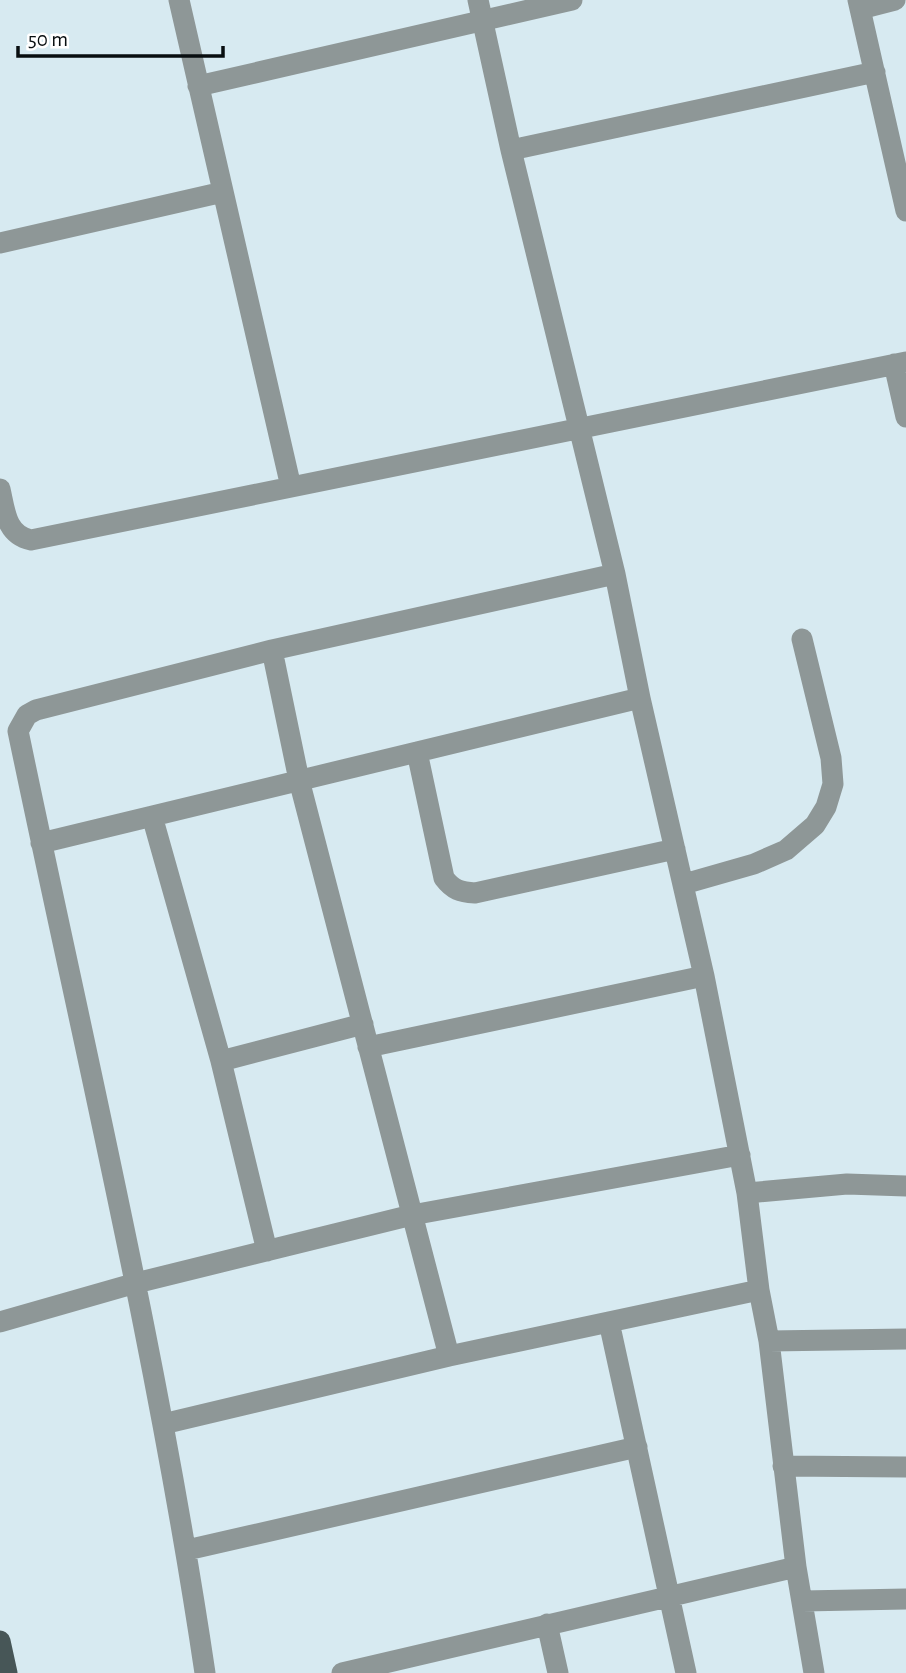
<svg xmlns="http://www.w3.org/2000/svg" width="906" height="1673" font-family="'Alegreya Sans',sans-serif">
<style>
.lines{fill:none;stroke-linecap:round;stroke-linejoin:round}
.street{stroke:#8e9797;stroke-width:21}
.primary{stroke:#475657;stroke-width:21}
</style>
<rect width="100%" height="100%" fill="#d7eaf1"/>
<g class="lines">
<path class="street" d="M179 0 291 487
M478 0 511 150 615 574 640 698 704 976 747 1193 759 1290 769 1341 796 1567 814 1673
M858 0 906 211
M860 9 895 0
M198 86 572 0
M511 150 875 72
M0 243 223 192
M894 364 906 417
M0 489C5 511 6 535 31 540L906 362
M417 752 444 878C453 890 460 892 475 893L675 849
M152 816 221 1061 267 1251
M41 843 640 698
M684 884 754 864 786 850 815 825 826 807 833 784 831 758 802 639
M368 1047 704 976
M221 1061 363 1024
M747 1193 847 1184 906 1186
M0 1322 136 1283 412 1215 740 1155
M609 1322 686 1673
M769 1341 906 1339
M449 1356 759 1290
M163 1424 449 1356 299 780 272 650
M783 1466 906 1467
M187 1550 637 1447
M803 1601 906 1599
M547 1624 558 1673
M205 1673C158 1356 83 1044 18 731L27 715 36 710 272 650 615 574
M342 1673 796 1567"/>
<path class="primary" d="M0 1641 7 1673"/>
</g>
<path d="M18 46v10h205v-10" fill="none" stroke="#080e10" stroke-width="3.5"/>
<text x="28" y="46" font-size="21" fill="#080e10" stroke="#ffffff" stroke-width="5" paint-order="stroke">50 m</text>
</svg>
